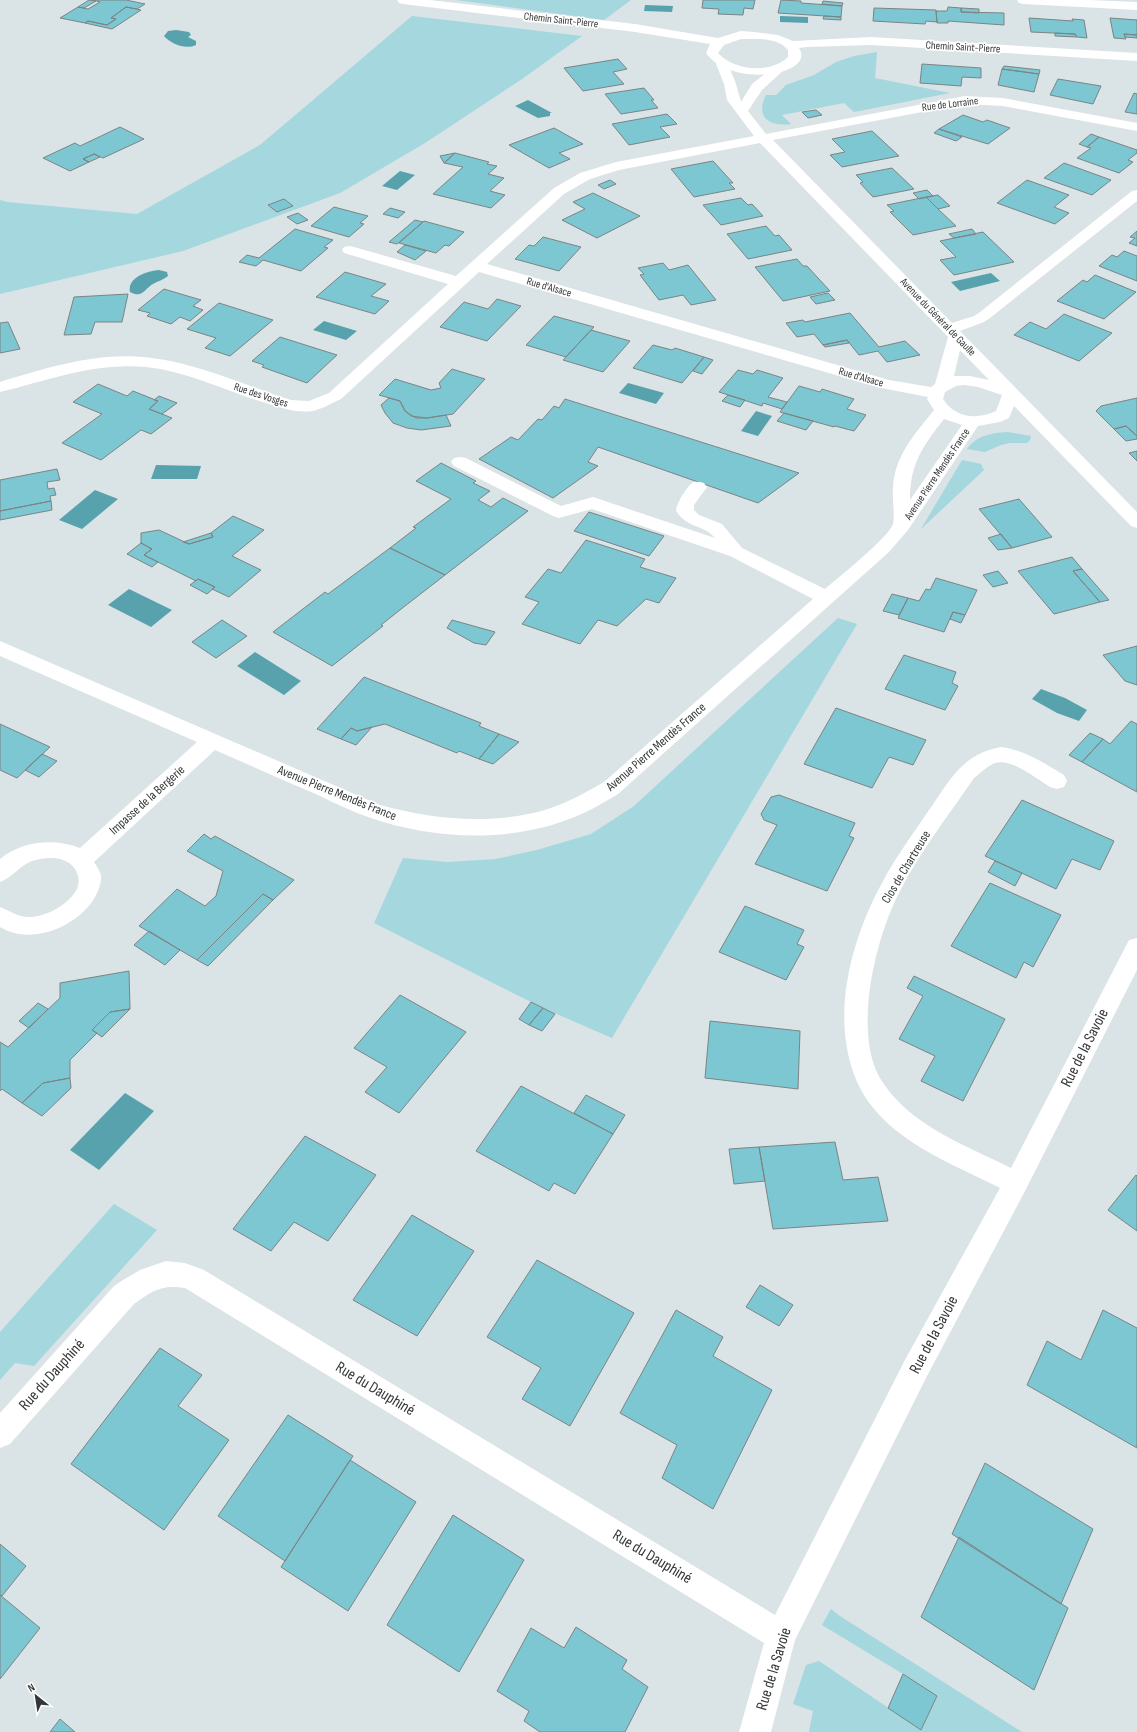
<svg xmlns="http://www.w3.org/2000/svg" width="1137" height="1732" font-family="'Sofia Sans Condensed',sans-serif">
<style>
.green{fill:#a4d7de}
.water{fill:#58a2ad}
.building{fill:#7cc7d1;stroke:#7c8485}
.lines{fill:none;stroke-linecap:round;stroke-linejoin:round}
.minor{fill:#fff;fill-rule:evenodd}
.major{fill:#fff;fill-rule:evenodd}
.labels{text-anchor:middle;dominant-baseline:central;stroke-width:3.5;stroke-linejoin:round;paint-order:stroke}
.far-street-label{font-size:11px;fill:#343738;stroke:#fff}
.street-label{font-size:13px;fill:#343738;stroke:#fff}
.near-street-label{font-size:16px;fill:#343738;stroke:#fff}
</style>
<rect width="100%" height="100%" fill="#dae3e5"/>
<path class="green" d="M456 0H631L604 20Z
M412 16 582 36 522 79 425 143 340 193 183 251 0 294V200L7 202 137 214 260 145Z
M877 52 875 78 950 93 854 112 844 103 782 115 791 124C769 127 755 117 766 95H776L786 85 814 75 836 62 854 56Z
M1008 432 1031 436 1030 440 1027 443H1010L1001 445 985 452 967 449C977 435 992 433 1008 432Z
M962 460 981 464 984 470 921 529Z
M838 618 857 624 612 1038 543 1008 374 923 403 858 447 862 496 859 537 850 591 834 634 806Z
M114 1204 157 1230 34 1366 15 1363 0 1380V1332Z
M831 1609 840 1616 1022 1732H809L813 1711 793 1704 806 1665 819 1661 921 1730 937 1697 903 1674 822 1625Z"/>
<path class="water" d="M645 5 673 6 672 12 644 11Z
M780 16 808 17V23L780 22Z
M176 30 189 32 191 35 188 37 196 41V45C186 50 171 44 164 36L168 31Z
M528 100 552 113H550V116L538 118 515 106Z
M400 171 415 175 397 190 382 186Z
M159 270 167 272 168 276C163 280 158 281 153 284 145 288 143 299 130 292 127 277 148 271 159 270Z
M991 273 1000 281 960 291 951 282Z
M324 321 357 331 346 340 313 330Z
M628 383 664 393 656 404 619 393Z
M756 411 772 416 758 436 741 431Z
M156 465 201 466 197 479H151Z
M95 490 118 499 82 529 59 520Z
M129 589 172 610 151 627 108 605Z
M255 652 301 681 284 695 237 666Z
M1041 689 1065 698 1087 710 1079 721 1057 713 1032 699Z
M125 1093 154 1111 99 1170 70 1150Z"/>
<path class="building" d="M89 0 96 1 84 8 78 7Z
M93 0H126L145 4 137 9 126 7 111 18 116 19 107 25 88 21 85 23 60 18 78 7 88 9 100 2Z
M703 0H755L753 9 744 8 743 15 718 14 719 9 702 8Z
M781 0 801 1V3L842 6 841 17 778 13Z
M823 1 843 3 842 6 822 4Z
M126 7 141 10 112 29 85 23 88 21 107 25 116 19 111 18Z
M948 7 961 8V12L1004 13V25L948 21V23H937L936 11H947Z
M874 8 936 10 937 22 926 21 925 24 873 21Z
M961 8 979 9V13L961 12Z
M824 16 841 17V20L823 19Z
M1029 18 1073 21 1072 19 1084 20 1087 38 1077 37 1075 34 1031 32Z
M1110 18 1137 20V35L1124 34 1126 39 1114 38Z
M1055 33 1075 34 1077 37 1055 36Z
M1124 34 1137 35V38L1125 37Z
M618 59 627 69 613 72 624 84 583 91 564 68Z
M922 64 981 68V78L962 77 961 86 920 83Z
M1004 66 1040 70 1039 74 1002 69Z
M1002 69 1039 74 1034 92 998 85Z
M1058 79 1101 86 1093 104 1050 95Z
M644 88 654 100H651L658 108 621 114 605 94Z
M1134 93 1137 94V114L1125 112Z
M816 110 822 115 808 118 802 112Z
M667 114 677 124 660 127 670 137 629 145 612 124Z
M963 115 983 122 987 120 1010 128 988 144 939 129Z
M120 127 144 139 103 158 94 154 83 159 89 162 70 171 43 158 75 143 80 146Z
M554 128 583 144 559 153 570 159 549 168 509 145Z
M939 129 962 137 956 141 934 133Z
M872 131 899 156 842 167 830 155 845 152 832 139Z
M1091 134 1099 137 1087 147 1079 144Z
M1099 137 1137 150V153L1128 160 1133 162 1119 173 1077 158 1091 148 1087 147Z
M455 153 489 162 487 164 497 166 488 174 504 178 490 191 505 195 491 208 433 194 463 167 444 163Z
M455 153 444 163 440 156Z
M94 154 100 157 89 162 83 159Z
M713 161 733 183H729L735 189 694 197 671 169Z
M1064 163 1111 180 1092 195 1044 178Z
M892 168 914 189 873 197 860 183 863 182 856 175Z
M610 180 616 184 604 189 598 185Z
M1027 180 1069 195 1054 207 1069 213 1055 224 997 203Z
M927 190 933 196 919 199 913 193Z
M593 193 640 216 597 238 562 220 585 209 573 202Z
M938 195 950 206 938 209 926 197Z
M926 197 938 209 956 226 913 235 890 212 894 211 887 205Z
M741 198 748 205 752 204 763 216 721 225 703 205Z
M284 199 293 206 277 212 268 205Z
M334 207 368 216 360 223 364 224 349 237 311 226Z
M390 208 405 212 398 218 383 214Z
M298 213 308 220 297 224 287 217Z
M415 220 423 222 397 244 389 242Z
M424 221 464 232 449 246 445 245 436 253 399 243Z
M766 226 775 236 779 235 792 250 748 259 727 234Z
M295 229 333 240 324 247 328 248 301 271 263 260 256 266 239 262 247 255 259 258Z
M972 229 976 234 954 238 949 234Z
M1137 231V246L1129 243 1135 238 1130 237Z
M983 232 1014 262 954 275 940 260 956 257 940 241Z
M543 237 581 247 559 271 515 259 529 245 534 246Z
M405 245 426 251 415 260 397 252Z
M1124 251 1137 256V281L1099 266 1112 255 1117 257Z
M797 259 803 266H807L830 291 783 301 755 267Z
M663 263 669 270 688 265 716 300 691 305 683 295 659 300 640 275 644 274 638 268Z
M345 272 386 284 371 296 389 301 375 314 316 297Z
M1095 275 1136 292 1104 319 1057 301 1083 280 1087 282Z
M164 289 201 300 193 306 203 310 190 321 180 317 171 324 147 316 150 313 138 310Z
M828 293 835 300 816 304 810 297Z
M128 294 122 322H95L91 334 64 335 74 297Z
M497 299 521 306 487 341 440 327 464 302 488 309Z
M219 303 273 320 230 356 205 348 216 338 187 329Z
M850 313 879 347 905 341 920 355 887 362 878 351 859 355 847 340 823 345 814 334 797 337 786 323 803 320 805 322Z
M1064 314 1112 333 1079 361 1014 335 1030 322 1046 329Z
M554 316 594 327 566 357 526 345Z
M8 322 20 349 0 353V323Z
M591 330 630 341 603 372 563 360Z
M280 337 337 355 307 383 262 367 264 365 252 361Z
M847 340 849 343 825 347 823 345Z
M653 345 672 350 675 348 704 357 682 383 633 368Z
M704 357 713 360 702 374 693 371Z
M452 369 485 379 453 414 427 418H416L405 411 400 401 379 395 395 379 431 390 441 388 439 383Z
M738 370 753 374 757 370 783 378 768 397 787 402 782 409 763 403 762 406 719 392Z
M98 384 127 396 133 391 158 401 149 409 172 418 151 434 141 430 101 460 62 443 102 414 73 402Z
M799 386 820 392 822 389 854 399 847 409 866 415 854 431 835 426 834 427 780 412Z
M728 395 745 400 740 407 722 401Z
M159 396 177 403 162 414 149 409 158 401 154 400Z
M389 398 400 401 405 411 411 416 427 418 446 415 451 426 421 430 407 428 393 423 385 413 381 405Z
M1137 398V436L1126 426 1114 429 1096 411 1101 406Z
M565 399 799 473 758 503 598 447 588 462 598 466 553 498 479 459 511 437 518 440 538 419 542 420 554 406 559 408Z
M784 413 813 421 806 430 777 421Z
M1126 426 1137 436V439L1126 441 1114 429Z
M1137 451V461L1129 453Z
M441 463 476 481 473 483 490 491 478 500 491 507 503 498 528 511 445 575 390 548 416 528 413 527 451 499 416 481Z
M57 469 60 480 47 482 48 489 54 488 56 495 50 496 51 501 0 511V480Z
M1019 499 1052 537 1012 548 979 509Z
M51 501 52 510 0 520V511Z
M589 512 664 536 649 556 574 531Z
M233 516 264 530 232 556 261 570 229 597 212 589 215 587 198 579 196 581 144 555 152 549 141 543V533L159 530 189 544 213 537 211 533Z
M211 533 213 537 189 544 183 542Z
M1001 534 1012 548 998 550 988 538Z
M586 540 645 559 640 567 676 578 659 603 646 599 617 626 598 620 580 644 522 624 539 602 525 597 548 569 561 573Z
M141 543 152 549 144 555 158 562 152 567 127 554Z
M390 548 445 575 405 606 381 625 383 626 332 666 273 632 325 592 328 594Z
M1072 557 1082 569 1073 571 1100 602 1054 614 1018 571Z
M1082 569 1109 600 1100 602 1073 571Z
M998 571 1008 583 993 587 983 575Z
M936 578 977 590 965 615 953 612 944 632 898 618 908 598 919 601 926 589 930 590Z
M198 579 215 587 207 594 190 585Z
M892 594 908 598 899 615 883 611Z
M953 612 965 615 961 623 950 619Z
M222 620 247 636 216 658 192 642Z
M452 620 495 632 486 645 474 643 447 628Z
M1137 646V685L1125 681 1103 655Z
M904 655 956 672 952 683 958 686 945 710 885 689Z
M364 677 481 723 479 726 499 734 479 759 459 751 457 753 385 724 357 731 351 728 341 739 317 729Z
M836 708 926 740 913 765 889 757 872 788 804 764Z
M1131 721 1137 724V792L1082 762 1103 739 1110 744Z
M0 724 50 747 17 778 0 770Z
M372 727 356 745 341 739 351 728 357 731Z
M1090 733 1103 739 1082 762 1069 755Z
M499 734 519 742 493 764 479 759Z
M42 754 57 761 39 777 25 770Z
M779 795 855 823 849 836 854 838 827 891 755 864 777 825 764 820 761 814 771 797Z
M1022 800 1114 841 1100 870 1072 859 1056 889 985 856Z
M204 834 211 839 215 836 294 880 273 900 263 894 197 960 139 926 177 889 205 906 216 896 223 871 187 851Z
M995 861 1022 873 1015 886 988 872Z
M990 883 1061 915 1033 967 1024 962 1016 978 951 946Z
M263 894 273 900 208 966 197 960Z
M745 906 804 930 797 944 804 947 786 980 719 952Z
M149 931 180 950 165 965 134 945Z
M129 971 130 1009 110 1012 92 1030 97 1033 70 1060V1078L43 1083 22 1103 2 1089 0 1091V1042L8 1047 60 998V983Z
M914 976 1005 1019 963 1101 921 1081 935 1056 899 1039 923 996 907 988Z
M400 995 466 1032 399 1113 365 1092 387 1067 354 1048Z
M531 1002 543 1008 529 1025 519 1019Z
M38 1003 48 1009 29 1028 19 1021Z
M543 1008 555 1014 542 1031 529 1025Z
M130 1009 102 1037 92 1030 110 1012Z
M710 1021 800 1031 798 1089 705 1078Z
M70 1078 71 1088 42 1116 22 1103 43 1083Z
M521 1086 613 1134 575 1194 554 1183 549 1191 476 1151Z
M586 1095 625 1115 613 1134 574 1113Z
M305 1136 376 1175 328 1241 294 1222 271 1251 233 1229Z
M835 1142 843 1180 878 1177 888 1221 773 1229 759 1147Z
M759 1147 765 1181 734 1184 729 1149Z
M1136 1175 1137 1176V1231L1108 1210Z
M412 1215 474 1251 417 1336 353 1300Z
M537 1260 634 1313 570 1426 522 1399 541 1368 487 1337Z
M760 1285 793 1305 779 1326 746 1307Z
M676 1310 723 1337 713 1356 772 1390 713 1509 662 1478 677 1445 620 1413Z
M1103 1310 1137 1328V1448L1027 1385 1047 1341 1081 1360Z
M160 1348 202 1375 178 1406 229 1440 164 1530 71 1464Z
M288 1415 353 1456 285 1561 218 1516Z
M350 1460 416 1502 348 1611 281 1567Z
M985 1463 1093 1529 1061 1604 952 1534Z
M453 1515 524 1560 459 1672 387 1625Z
M959 1537 1068 1608 1034 1690 921 1617Z
M0 1544 26 1566 2 1596 0 1595Z
M0 1595 40 1628 0 1679Z
M576 1627 627 1660 622 1669 648 1687 625 1732H540L524 1721 529 1711 497 1691 531 1628 564 1648Z
M903 1674 937 1696 921 1730 888 1708Z
M60 1719 75 1732H50Z"/>
<g class="lines">
<path class="minor" d="M1017 0H1090L1137 2V10L1023 4 1019 3Z
M722 60 726 61 728 64 736 84 741 102 752 84 776 65H784L786 68 762 90 748 111 766 134 965 96 1003 98 1137 123V131L1003 106 965 104 773 140 952 323 974 316 980 312 1132 191 1137 190V201L990 318 984 322 960 331 1137 512V528L1131 526 1014 406 1009 418 1000 422 978 426 908 530 889 552 618 794C610 799 601 804 592 809 524 844 439 842 368 817 351 811 334 803 318 795 283 780 249 765 215 750L94 862C96 865 100 871 101 875 102 883 98 892 94 899 76 927 31 946 0 927V907C11 911 19 918 31 917 48 916 69 904 77 889 82 877 75 864 63 860 55 857 44 858 36 860 21 863 14 877 0 882V859C22 841 54 838 80 848L197 742 0 656V641L380 805C435 820 496 826 551 808 570 801 587 792 604 782L813 599 730 556 592 509 559 518 553 516 454 466 451 462 454 458 460 457 466 458 561 506 593 497 715 538C703 524 688 529 676 511 676 504 686 488 692 483 695 481 700 482 704 483L707 487 694 505V510L699 515 722 524 742 548 825 589C838 578 889 537 893 524 895 516 892 496 893 487 895 455 915 434 934 410L927 399 928 397 881 388 479 272 341 399C332 403 322 409 313 411 294 414 274 405 256 400 220 388 184 371 146 367 95 362 49 380 0 392V382C49 367 100 351 152 358 200 364 246 386 291 400L309 401 329 393 448 284 344 253 342 250 344 247 349 246 354 247 456 276 554 188 580 173 616 162 754 136 727 100 724 84 716 64 718 61ZM760 143 948 337 935 384 931 387 889 380 487 264 564 194 590 179 619 170ZM960 350 989 380 970 376H954ZM964 385 978 387 1002 395 996 411C977 420 955 418 943 399L945 392 956 386ZM944 419 962 425 910 500C910 464 922 447 944 419Z
M1001 747C1025 750 1044 763 1064 775L1067 781 1064 787 1057 789 1050 787C1036 778 1011 758 995 763 987 766 981 773 974 778 949 815 921 850 901 889 877 934 857 1015 874 1065 878 1077 886 1088 895 1098 925 1131 971 1148 1011 1168L1129 940 1137 938V970L1025 1191 926 1378 795 1640 771 1732H739L764 1643 185 1288C161 1284 152 1291 134 1304L10 1444 0 1448V1413L114 1286 123 1280 140 1270 166 1261 185 1263 204 1270 775 1615 906 1358 1000 1188C951 1163 889 1141 861 1090 827 1025 850 941 883 881 896 857 912 835 927 813 949 782 961 754 1001 747Z"/>
<path class="major" d="M397 0H430L635 24 718 38 741 31 754 32 778 35 793 41 871 37 1137 53V61L871 45 807 47 799 48C817 75 731 89 706 53L710 44 635 32 403 4 399 3ZM741 39C756 39 778 37 788 50V57C771 74 734 71 718 53L724 45Z"/>
</g>
<g class="labels">
<g class="far-street-label">
<text transform="translate(561 20) rotate(6)">Chemin Saint-Pierre</text>
<text transform="translate(963 47) rotate(3)">Chemin Saint-Pierre</text>
<text transform="translate(950 104) rotate(-7)">Rue de Lorraine</text>
<text transform="translate(549 287) rotate(16)">Rue d'Alsace</text>
<text transform="translate(938 317) rotate(46)">Avenue du Général de Gaulle</text>
<text transform="translate(861 377) rotate(16)">Rue d'Alsace</text>
<text transform="translate(261 395) rotate(18)">Rue des Vosges</text>
<text transform="translate(937 474) rotate(-56)">Avenue Pierre Mendès France</text>
</g>
<g class="street-label">
<text transform="translate(656 747) rotate(-41)">Avenue Pierre Mendès France</text>
<text transform="translate(337 793) rotate(22)">Avenue Pierre Mendès France</text>
<text transform="translate(147 800) rotate(-42)">Impasse de la Bergerie</text>
<text transform="translate(906 867) rotate(-59)">Clos de Chartreuse</text>
</g>
<g class="near-street-label">
<text transform="translate(1085 1048) rotate(-63)">Rue de la Savoie</text>
<text transform="translate(934 1335) rotate(-62)">Rue de la Savoie</text>
<text transform="translate(52 1375) rotate(-48)">Rue du Dauphiné</text>
<text transform="translate(375 1389) rotate(31)">Rue du Dauphiné</text>
<text transform="translate(652 1557) rotate(31)">Rue du Dauphiné</text>
<text transform="translate(774 1669) rotate(-73)">Rue de la Savoie</text>
</g>
</g>
<g transform="translate(36 1696) rotate(330)" stroke="#ffffff" stroke-width="3" paint-order="stroke">
<path d="M0-3L7 15L0 10L-7 15Z" fill="#343738"/>
<text y="-6" font-size="11" font-weight="bold" text-anchor="middle" fill="#343738">N</text>
</g>
</svg>
